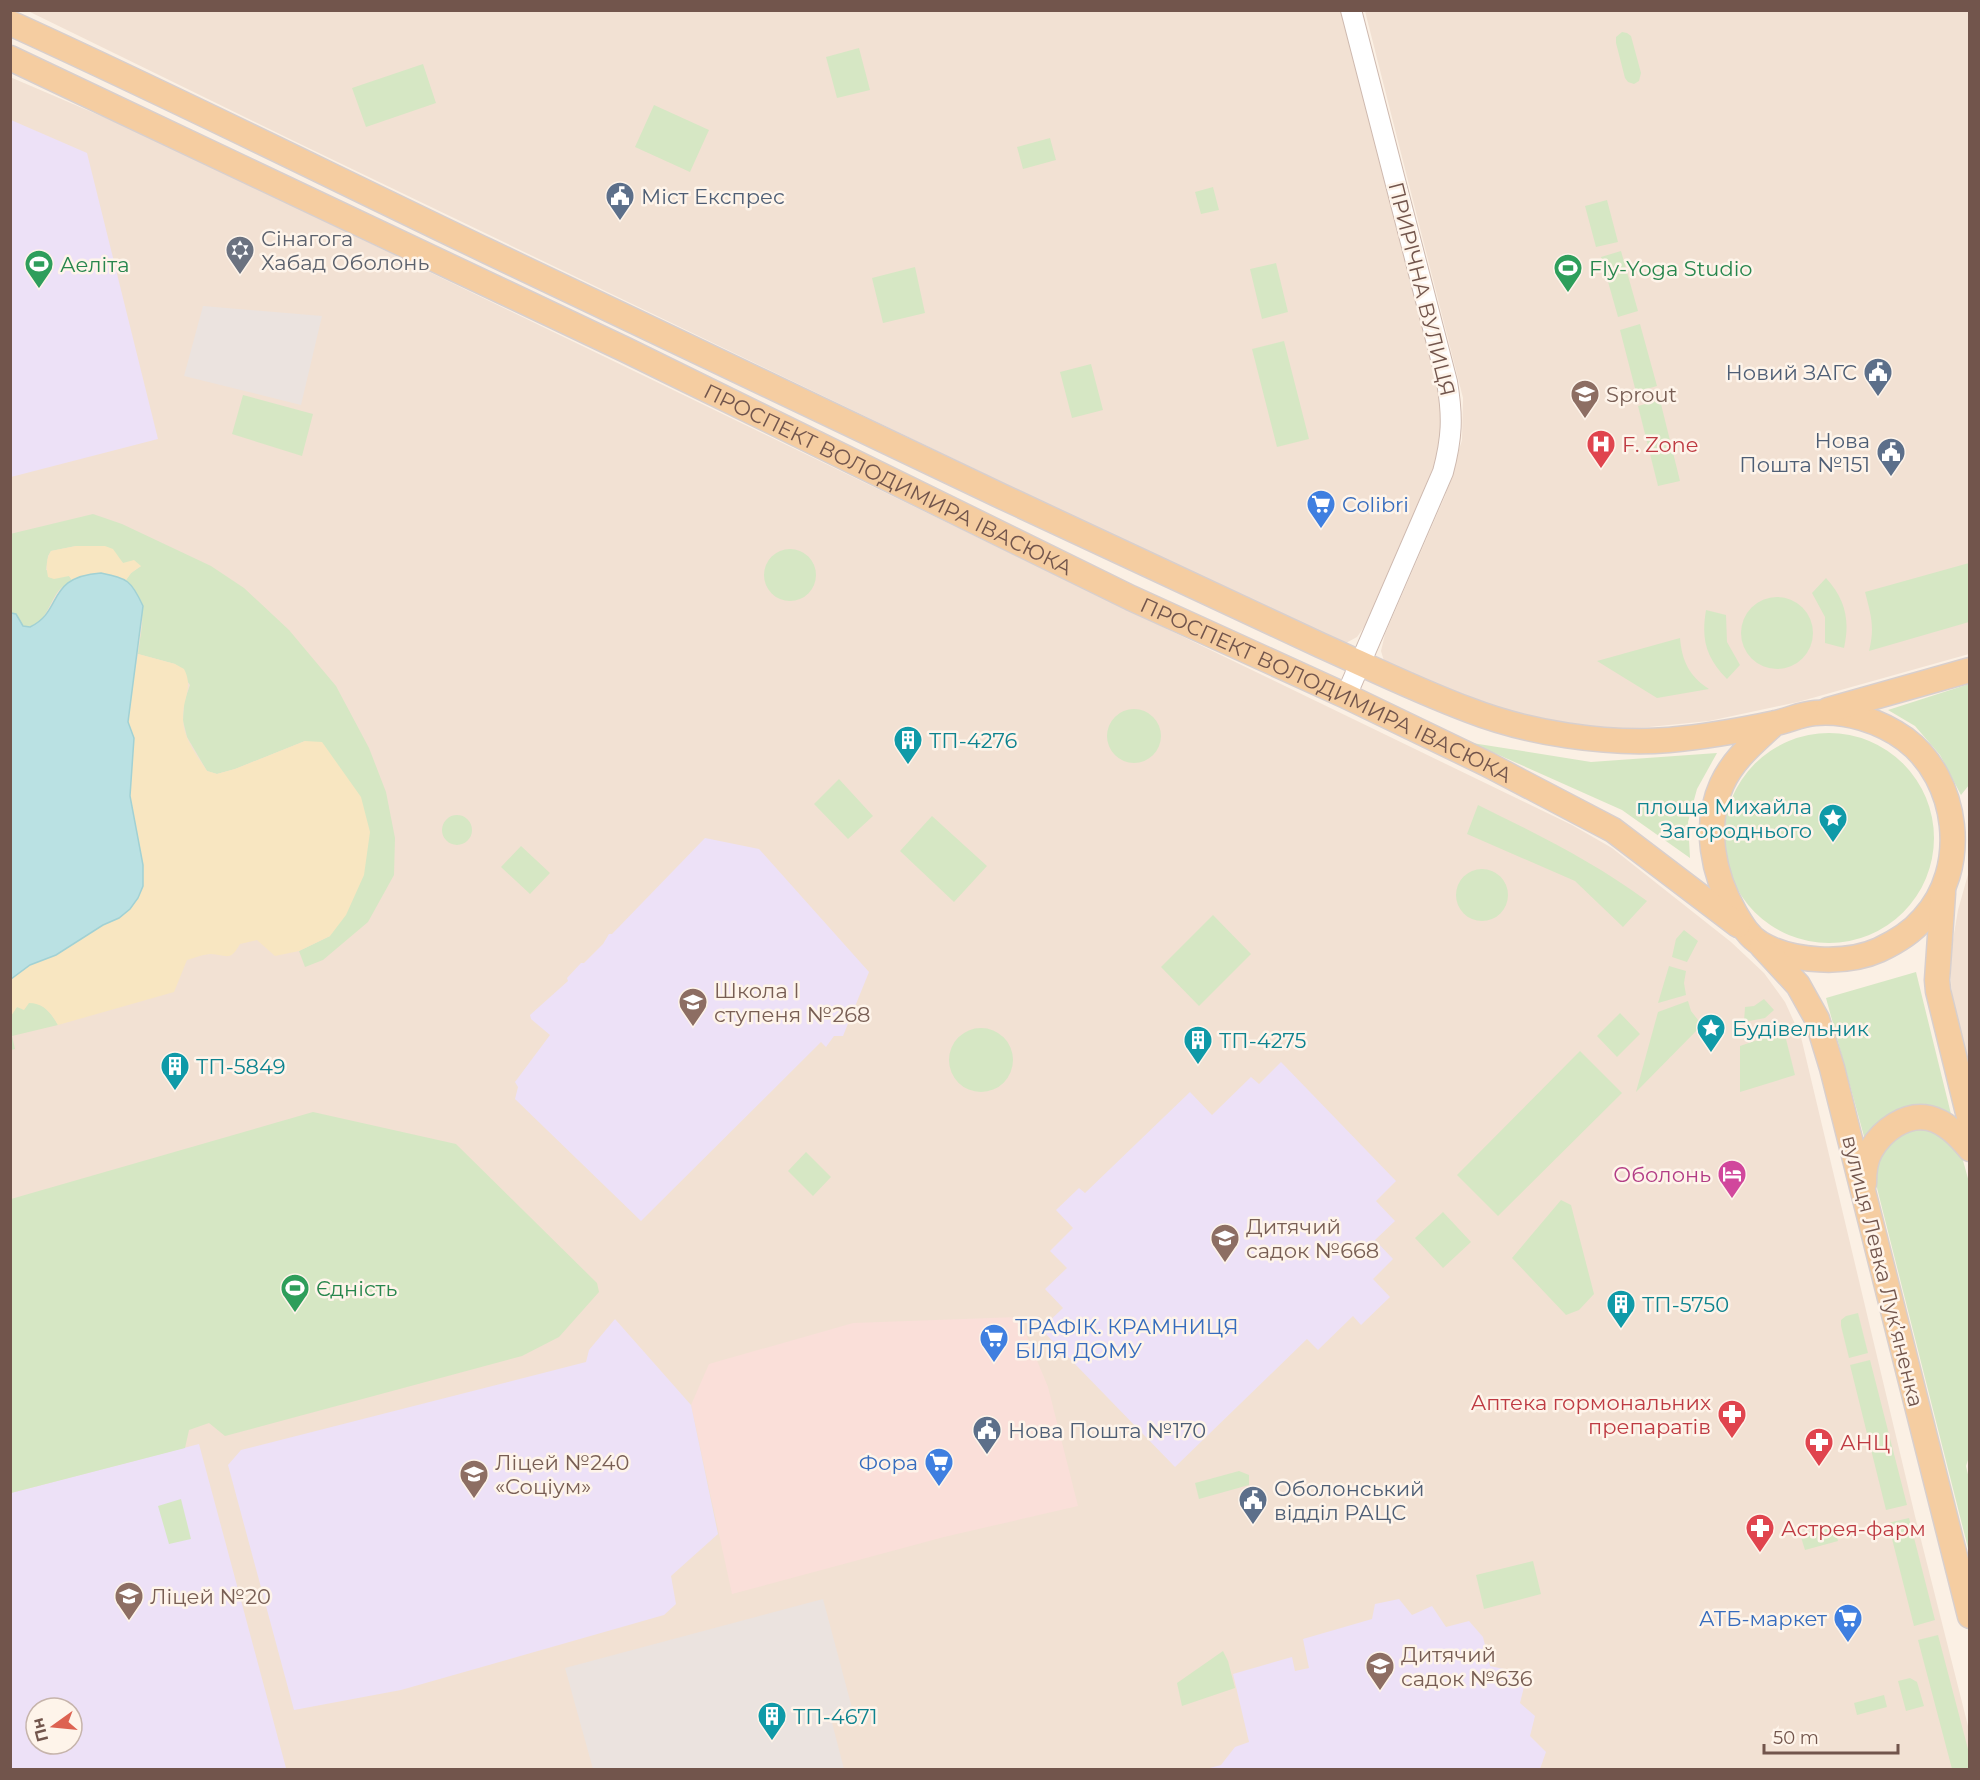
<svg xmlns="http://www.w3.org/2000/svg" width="1980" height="1780" font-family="Montserrat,sans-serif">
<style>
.residential{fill:#f2e1d3;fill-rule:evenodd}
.commercial{fill:#fadfd9}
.industrial{fill:#ebe3df}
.education{fill:#ede1f7;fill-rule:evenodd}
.green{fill:#d6e7c4}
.sand{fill:#f8e6c1}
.water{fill:#bae1e3;stroke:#a1d1d4;stroke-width:1.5}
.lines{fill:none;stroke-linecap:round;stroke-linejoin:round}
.minor-casing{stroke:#ceb9af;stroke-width:22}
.major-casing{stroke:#d8cfcd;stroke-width:27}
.minor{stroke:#fff;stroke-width:20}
.major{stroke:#f5cda1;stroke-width:24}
.labels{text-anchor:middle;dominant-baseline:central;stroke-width:5;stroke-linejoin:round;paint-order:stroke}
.service-label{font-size:21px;fill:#4e5e75;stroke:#fef4ea;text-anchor:start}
.worship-label{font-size:21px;fill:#5b616d;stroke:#fef4ea;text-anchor:start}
.leisure-label{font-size:21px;fill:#27864d;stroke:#fef4ea;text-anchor:start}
.street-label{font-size:21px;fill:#72554c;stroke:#fef4ea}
.education-label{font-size:21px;fill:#785e54;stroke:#fef4ea;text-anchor:start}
.health-label{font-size:21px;fill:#be3a42;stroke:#fef4ea;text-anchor:start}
.shop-label{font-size:21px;fill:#366cbe;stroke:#fef4ea;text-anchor:start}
.culture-label{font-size:21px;fill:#0d838f;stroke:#fef4ea;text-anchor:start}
.hotel-label{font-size:21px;fill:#b23c85;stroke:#fef4ea;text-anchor:end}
</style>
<rect width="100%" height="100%" fill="#fbf0e4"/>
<path class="residential" d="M28 11H1342L1439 377 1445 425 1436 468 1369 620 1357 637 1346 643H1336L296 142Z
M1365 11H1969V654L1798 702 1709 721 1599 732 1476 707 1384 661 1381 651 1385 634 1445 496 1462 440 1463 398Z
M10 77 122 125 264 192 1572 825 1612 848 1731 942 1764 973 1785 1002 1801 1037 1915 1516 1969 1730V1769H11ZM36 1708H72V1744H36Z
M1969 871V1086L1952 1003 1950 958 1958 910Z"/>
<path class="commercial" d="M1019 1317 1048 1387 1078 1506 944 1537 732 1594 691 1405 709 1364 853 1323Z"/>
<path class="industrial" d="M203 306 322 316 301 405 184 376Z
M823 1599 852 1708 830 1715 844 1769H593L565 1668Z"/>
<path class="education" d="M11 120 87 153 158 439 11 477Z
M705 838 759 849 869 972 843 1036H834L826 1047 821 1042 641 1221 515 1099 518 1087 515 1082 550 1035 531 1019 530 1015 568 981 567 978 581 963H584L603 944 609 934H612Z
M1281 1062 1396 1181 1376 1201 1395 1221 1375 1240 1393 1259 1373 1279 1390 1297 1361 1325 1353 1316 1318 1350 1307 1339 1175 1467 1041 1329 1063 1308 1045 1289 1067 1268 1050 1251 1073 1228 1056 1210 1079 1188 1085 1193 1190 1092 1212 1115 1251 1077 1259 1084Z
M615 1319 691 1405 718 1534 671 1576 676 1604 664 1615 401 1690 294 1710 228 1465 241 1450 586 1362 589 1350Z
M199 1444 286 1768 279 1770H11V1493ZM36 1708H72V1744H36Z
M1399 1599 1412 1615 1432 1606 1446 1627 1469 1621 1483 1637 1490 1666 1522 1673 1526 1679 1520 1703 1535 1716 1530 1736 1546 1752 1540 1769H1206L1221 1765 1235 1747 1249 1742 1233 1674 1292 1657 1295 1671 1309 1668 1303 1639 1372 1619 1375 1604Z"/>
<path class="green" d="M1622 32 1627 33 1631 36 1641 73 1639 81 1634 84 1628 82 1625 78 1616 43V37Z
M859 48 870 90 837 98 826 57Z
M423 64 436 103 366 127 352 88Z
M654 105 709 130 690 172 635 147Z
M1050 138 1056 160 1023 169 1017 147Z
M1213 187 1219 210 1201 214 1195 192Z
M1607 200 1618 242 1596 247 1585 206Z
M1621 251 1638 311 1618 317 1601 257Z
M1276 263 1288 312 1262 319 1250 269Z
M915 267 925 313 883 323 872 278Z
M1640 324 1657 386 1636 392 1620 330Z
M1284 341 1309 439 1277 447 1252 349Z
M1091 364 1103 410 1072 418 1060 372Z
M243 395 313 414 302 456 232 434Z
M1660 400 1680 481 1658 486 1638 406Z
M93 514 122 524 211 566 244 588 289 630 336 686 369 748 386 792 395 838 394 875 368 922 323 960 305 967 299 951 330 936 305 741 235 769 217 774 207 771 187 737 183 721 184 702 190 685 175 664 138 654C142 623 149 605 126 580L131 573 141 566 123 563 109 549 76 546 51 551 48 556 46 570 69 576 72 580C66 584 60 588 57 593 48 606 43 630 23 626L16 614 11 613 10 534Z
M764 575a26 26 0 1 1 52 0a26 26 0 1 1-52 0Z
M1969 563V622L1869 651C1875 627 1871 615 1865 592Z
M1826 578C1846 600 1850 621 1844 648L1825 643V617L1812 593Z
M1741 633a36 36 0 1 1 72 0a36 36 0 1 1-72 0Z
M1706 610 1726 615 1727 642 1740 665 1727 679C1706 657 1701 640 1706 610Z
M1680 638C1682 661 1689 676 1709 689L1657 698 1597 661Z
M1969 684V785L1961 795 1940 755 1915 726 1888 710Z
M1107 736a27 27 0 1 1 54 0a27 27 0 1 1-54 0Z
M1724 838a105 105 0 1 1 210 0a105 105 0 1 1-210 0Z
M1472 743 1591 762 1717 753 1697 789 1688 822 1690 858 1622 810Z
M839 779 873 816 848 839 814 804Z
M1478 805C1537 834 1594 862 1647 901L1623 927 1575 881 1467 834Z
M442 830a15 15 0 1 1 30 0a15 15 0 1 1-30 0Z
M932 816 987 866 954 902 900 851Z
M521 846 550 873 530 894 501 867Z
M1456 895a26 26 0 1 1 52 0a26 26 0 1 1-52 0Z
M1213 915 1251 954 1199 1006 1161 967Z
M1684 930 1698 941 1687 962 1672 957 1676 939Z
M1669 966 1686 971 1684 983 1686 995 1658 1003Z
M1916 972 1952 1118 1865 1140 1826 998Z
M1764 999 1774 1010 1765 1018 1744 1022 1745 1007 1754 1006Z
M1688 1001 1691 1011 1702 1025 1636 1092 1658 1012Z
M29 1002C44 1003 51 1013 58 1025L12 1036 15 1049 11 1050C11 1036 6 1016 17 1007L25 1008Z
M1620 1013 1640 1034 1617 1057 1597 1036Z
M949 1060a32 32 0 1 1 64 0a32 32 0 1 1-64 0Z
M1784 1031 1795 1075 1740 1092V1046Z
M1580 1051 1622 1093 1498 1216 1457 1175Z
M313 1112 456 1144 597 1283 599 1292 559 1337 522 1356 225 1436 209 1423 189 1430 185 1448 11 1493V1199Z
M1908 1128H1936L1961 1153 1970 1186V1454L1966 1466 1970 1483 1969 1552 1877 1188C1872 1149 1879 1150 1908 1128Z
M806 1152 831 1177 813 1196 788 1171Z
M1561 1200 1571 1205 1594 1294 1579 1310 1566 1315 1512 1258Z
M1443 1212 1471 1242 1443 1268 1415 1238Z
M1858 1313 1868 1353 1849 1358 1841 1326V1320L1846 1316Z
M1870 1360 1907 1505 1886 1510 1850 1365Z
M1239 1471 1249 1475V1485L1199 1499 1195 1483Z
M181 1499 191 1539 169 1544 158 1506Z
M1909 1518 1935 1620 1914 1626 1888 1523Z
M1834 1525 1838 1541 1805 1550 1800 1534Z
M1533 1561 1541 1594 1484 1609 1476 1575Z
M1938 1635 1969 1753V1769H1952L1918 1640Z
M1223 1651 1228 1661 1235 1688 1182 1706 1177 1683Z
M1910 1678 1917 1682 1924 1706 1906 1711 1898 1681Z
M1884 1695 1887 1707 1857 1715 1854 1703Z"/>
<path class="sand" d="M76 546H105L113 549 123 563 134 560 141 566 131 573 126 580C106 574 91 572 72 580L69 576 54 579 48 577C46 568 46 559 51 551Z
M138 654 175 664 184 669C194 688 182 699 183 719 183 738 197 756 207 771L217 774 235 769 305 741 322 742 361 797 370 832 364 875 346 915 330 936 299 951 275 956 257 940 240 944C230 962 227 955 211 954 204 954 194 958 187 960L174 992 58 1025C51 1013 44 1003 29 1003L24 1010 17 1007 11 1016V979L30 965 56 955 103 925 119 918 130 909 138 898 143 886V865L130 796 134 738 128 722 129 706Z"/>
<path class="water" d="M101 573C128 579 131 580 143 606L128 722 134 738 130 796 143 865V886L138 898 130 909 119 918 103 925 56 955 30 965 11 979V613L16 614 23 626 30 627C64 611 45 577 101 573Z"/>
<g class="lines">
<g class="minor-casing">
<path id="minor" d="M1346 696 1443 472C1452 438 1453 417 1447 382L1351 10"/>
</g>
<g class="major-casing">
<g id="major">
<path d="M10 23C171 96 328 175 487 251 658 334 830 414 1001 496 1107 546 1214 595 1320 645 1369 667 1418 691 1469 710 1528 733 1606 745 1669 740 1702 737 1743 730 1776 723 1789 720 1802 714 1815 713 1846 710 1880 721 1905 739 1959 779 1970 869 1923 919 1912 932 1894 943 1879 950 1846 965 1792 962 1761 944 1749 937 1742 925 1735 913 1713 875 1703 826 1722 784 1734 758 1755 742 1775 723"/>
<path id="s1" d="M10 58 626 350 1131 598 1346 696 1487 764 1613 830 1738 925"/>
<path d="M1828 710 1970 670"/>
<path d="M1943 893 1937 980 1938 991 1970 1121"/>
<path d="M1762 946 1798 985 1817 1019 1832 1068 1970 1616"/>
<path d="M1864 1183C1864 1172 1865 1160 1871 1150 1882 1131 1905 1113 1929 1118 1946 1122 1959 1136 1970 1149"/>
</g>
</g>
<use href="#minor" class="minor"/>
<use href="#major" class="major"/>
</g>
<defs>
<g id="civic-pin" transform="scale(1.5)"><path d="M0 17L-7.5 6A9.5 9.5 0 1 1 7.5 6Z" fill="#5c6f8a" stroke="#fef4ea"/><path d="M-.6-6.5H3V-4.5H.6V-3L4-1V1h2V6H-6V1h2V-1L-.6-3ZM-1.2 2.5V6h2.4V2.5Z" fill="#fff"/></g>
<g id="synagogue-pin" transform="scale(1.5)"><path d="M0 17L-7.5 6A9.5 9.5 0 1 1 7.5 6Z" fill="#6b7280" stroke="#fef4ea"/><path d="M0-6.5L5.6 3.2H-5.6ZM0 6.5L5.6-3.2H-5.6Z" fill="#fff"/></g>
<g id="stadium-pin" transform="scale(1.5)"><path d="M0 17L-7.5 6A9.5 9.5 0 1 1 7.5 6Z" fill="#2e9e5b" stroke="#fef4ea"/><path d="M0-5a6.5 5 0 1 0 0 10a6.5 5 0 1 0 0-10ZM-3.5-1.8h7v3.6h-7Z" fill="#fff"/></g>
<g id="school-pin" transform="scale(1.5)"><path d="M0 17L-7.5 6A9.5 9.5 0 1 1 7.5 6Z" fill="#8d6e63" stroke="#fef4ea"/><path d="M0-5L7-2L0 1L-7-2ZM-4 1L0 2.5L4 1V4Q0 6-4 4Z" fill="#fff"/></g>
<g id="hospital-pin" transform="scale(1.5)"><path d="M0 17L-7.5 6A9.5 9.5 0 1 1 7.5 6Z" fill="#e0444e" stroke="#fef4ea"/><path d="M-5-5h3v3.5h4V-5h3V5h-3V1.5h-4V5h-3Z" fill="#fff"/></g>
<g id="supermarket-pin" transform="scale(1.5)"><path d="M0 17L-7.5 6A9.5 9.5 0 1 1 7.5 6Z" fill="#3f7fe0" stroke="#fef4ea"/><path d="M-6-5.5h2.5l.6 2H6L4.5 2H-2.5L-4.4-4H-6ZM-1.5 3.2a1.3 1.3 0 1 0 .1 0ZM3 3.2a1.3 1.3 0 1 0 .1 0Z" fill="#fff"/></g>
<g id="building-pin" transform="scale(1.5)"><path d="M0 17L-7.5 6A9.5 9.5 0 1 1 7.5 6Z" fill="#0f9aa8" stroke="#fef4ea"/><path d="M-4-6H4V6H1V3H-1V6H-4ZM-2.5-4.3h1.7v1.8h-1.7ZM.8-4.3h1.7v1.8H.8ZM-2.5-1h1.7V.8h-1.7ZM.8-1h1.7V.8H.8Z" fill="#fff"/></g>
<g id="sight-pin" transform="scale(1.5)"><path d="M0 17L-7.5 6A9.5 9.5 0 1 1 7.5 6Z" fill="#0f9aa8" stroke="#fef4ea"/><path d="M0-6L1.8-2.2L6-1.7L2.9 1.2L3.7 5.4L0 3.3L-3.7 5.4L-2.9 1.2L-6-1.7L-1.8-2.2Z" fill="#fff"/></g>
<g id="hotel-pin" transform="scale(1.5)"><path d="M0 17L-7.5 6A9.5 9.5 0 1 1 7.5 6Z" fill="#d1479c" stroke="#fef4ea"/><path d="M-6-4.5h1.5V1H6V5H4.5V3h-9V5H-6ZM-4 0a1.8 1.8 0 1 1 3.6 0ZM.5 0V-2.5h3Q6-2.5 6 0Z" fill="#fff"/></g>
<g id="pharmacy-pin" transform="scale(1.5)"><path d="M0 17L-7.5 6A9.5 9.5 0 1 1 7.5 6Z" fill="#e0444e" stroke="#fef4ea"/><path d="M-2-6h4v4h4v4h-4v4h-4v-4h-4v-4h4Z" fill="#fff"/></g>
</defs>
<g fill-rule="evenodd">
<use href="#civic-pin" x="620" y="196"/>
<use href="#synagogue-pin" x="240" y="250"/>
<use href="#stadium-pin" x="39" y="264"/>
<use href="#stadium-pin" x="1568" y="268"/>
<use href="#civic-pin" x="1878" y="372"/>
<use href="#school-pin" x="1585" y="394"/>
<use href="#hospital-pin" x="1601" y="444"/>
<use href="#civic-pin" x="1891" y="452"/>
<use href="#supermarket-pin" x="1321" y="504"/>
<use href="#building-pin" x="908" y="740"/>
<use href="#sight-pin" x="1833" y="818"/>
<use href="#school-pin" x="693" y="1002"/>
<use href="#sight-pin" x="1711" y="1028"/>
<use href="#building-pin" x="1198" y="1040"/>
<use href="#building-pin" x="175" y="1066"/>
<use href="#hotel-pin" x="1732" y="1174"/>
<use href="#school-pin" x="1225" y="1238"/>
<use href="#stadium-pin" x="295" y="1288"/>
<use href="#building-pin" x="1621" y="1304"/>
<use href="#supermarket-pin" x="994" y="1338"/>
<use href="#pharmacy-pin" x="1732" y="1414"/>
<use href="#civic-pin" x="987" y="1430"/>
<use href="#pharmacy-pin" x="1819" y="1442"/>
<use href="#supermarket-pin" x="939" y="1462"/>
<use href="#school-pin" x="474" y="1474"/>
<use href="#civic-pin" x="1253" y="1500"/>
<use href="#pharmacy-pin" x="1760" y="1528"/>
<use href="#school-pin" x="129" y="1596"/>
<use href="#supermarket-pin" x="1848" y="1618"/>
<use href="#school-pin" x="1380" y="1666"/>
<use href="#building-pin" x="772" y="1716"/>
</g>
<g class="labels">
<g class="service-label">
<text x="641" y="196">Міст Експрес</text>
<text x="1857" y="372" text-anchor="end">Новий ЗАГС</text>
<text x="1870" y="440" text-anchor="end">Нова<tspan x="1870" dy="24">Пошта №151</tspan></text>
<text x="1008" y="1430">Нова Пошта №170</text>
<text x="1274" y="1488">Оболонський<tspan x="1274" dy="24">відділ РАЦС</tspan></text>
</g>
<g class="worship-label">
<text x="261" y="238">Сінагога<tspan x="261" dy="24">Хабад Оболонь</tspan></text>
</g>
<g class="leisure-label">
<text x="60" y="264">Аеліта</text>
<text x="1589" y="268">Fly-Yoga Studio</text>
<text x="316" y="1288">Єдність</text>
</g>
<g class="street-label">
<text transform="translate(1422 289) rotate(76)">ПРИРІЧНА ВУЛИЦЯ</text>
<text stroke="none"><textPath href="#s1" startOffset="974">ПРОСПЕКТ ВОЛОДИМИРА ІВАСЮКА</textPath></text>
<text stroke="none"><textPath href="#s1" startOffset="1460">ПРОСПЕКТ ВОЛОДИМИРА ІВАСЮКА</textPath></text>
<text transform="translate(1883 1271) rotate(76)">вулиця Левка Лукʼяненка</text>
</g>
<g class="education-label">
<text x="1606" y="394">Sprout</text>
<text x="714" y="990">Школа І<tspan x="714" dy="24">ступеня №268</tspan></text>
<text x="1246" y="1226">Дитячий<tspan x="1246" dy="24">садок №668</tspan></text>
<text x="495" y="1462">Ліцей №240<tspan x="495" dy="24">«Соціум»</tspan></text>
<text x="150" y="1596">Ліцей №20</text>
<text x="1401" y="1654">Дитячий<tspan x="1401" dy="24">садок №636</tspan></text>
</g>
<g class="health-label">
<text x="1622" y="444">F. Zone</text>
<text x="1711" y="1402" text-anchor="end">Аптека гормональних<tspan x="1711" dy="24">препаратів</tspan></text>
<text x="1840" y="1442">АНЦ</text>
<text x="1781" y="1528">Астрея-фарм</text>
</g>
<g class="shop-label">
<text x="1342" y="504">Colibri</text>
<text x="1015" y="1326">ТРАФІК. КРАМНИЦЯ<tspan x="1015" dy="24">БІЛЯ ДОМУ</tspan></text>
<text x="918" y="1462" text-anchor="end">Фора</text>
<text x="1827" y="1618" text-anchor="end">АТБ-маркет</text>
</g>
<g class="culture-label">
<text x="929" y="740">ТП-4276</text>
<text x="1812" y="806" text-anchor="end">площа Михайла<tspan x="1812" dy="24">Загороднього</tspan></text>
<text x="1732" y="1028">Будівельник</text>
<text x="1219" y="1040">ТП-4275</text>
<text x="196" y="1066">ТП-5849</text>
<text x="1642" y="1304">ТП-5750</text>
<text x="793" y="1716">ТП-4671</text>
</g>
<g class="hotel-label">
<text x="1711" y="1174">Оболонь</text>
</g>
</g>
<rect width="1980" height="1780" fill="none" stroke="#72554c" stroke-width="24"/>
<g transform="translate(54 1726) rotate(255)"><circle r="28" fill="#fef4ea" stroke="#c6b4ab" stroke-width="1.5"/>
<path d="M0-4.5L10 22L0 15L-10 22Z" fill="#dd6251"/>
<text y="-9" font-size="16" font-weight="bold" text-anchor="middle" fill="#72554c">Пн</text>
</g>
<path d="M1764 1744v9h134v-9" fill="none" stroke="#72554c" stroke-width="3"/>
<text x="1773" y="1744" font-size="18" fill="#72554c" stroke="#fef4ea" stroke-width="4.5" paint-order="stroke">50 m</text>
</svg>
